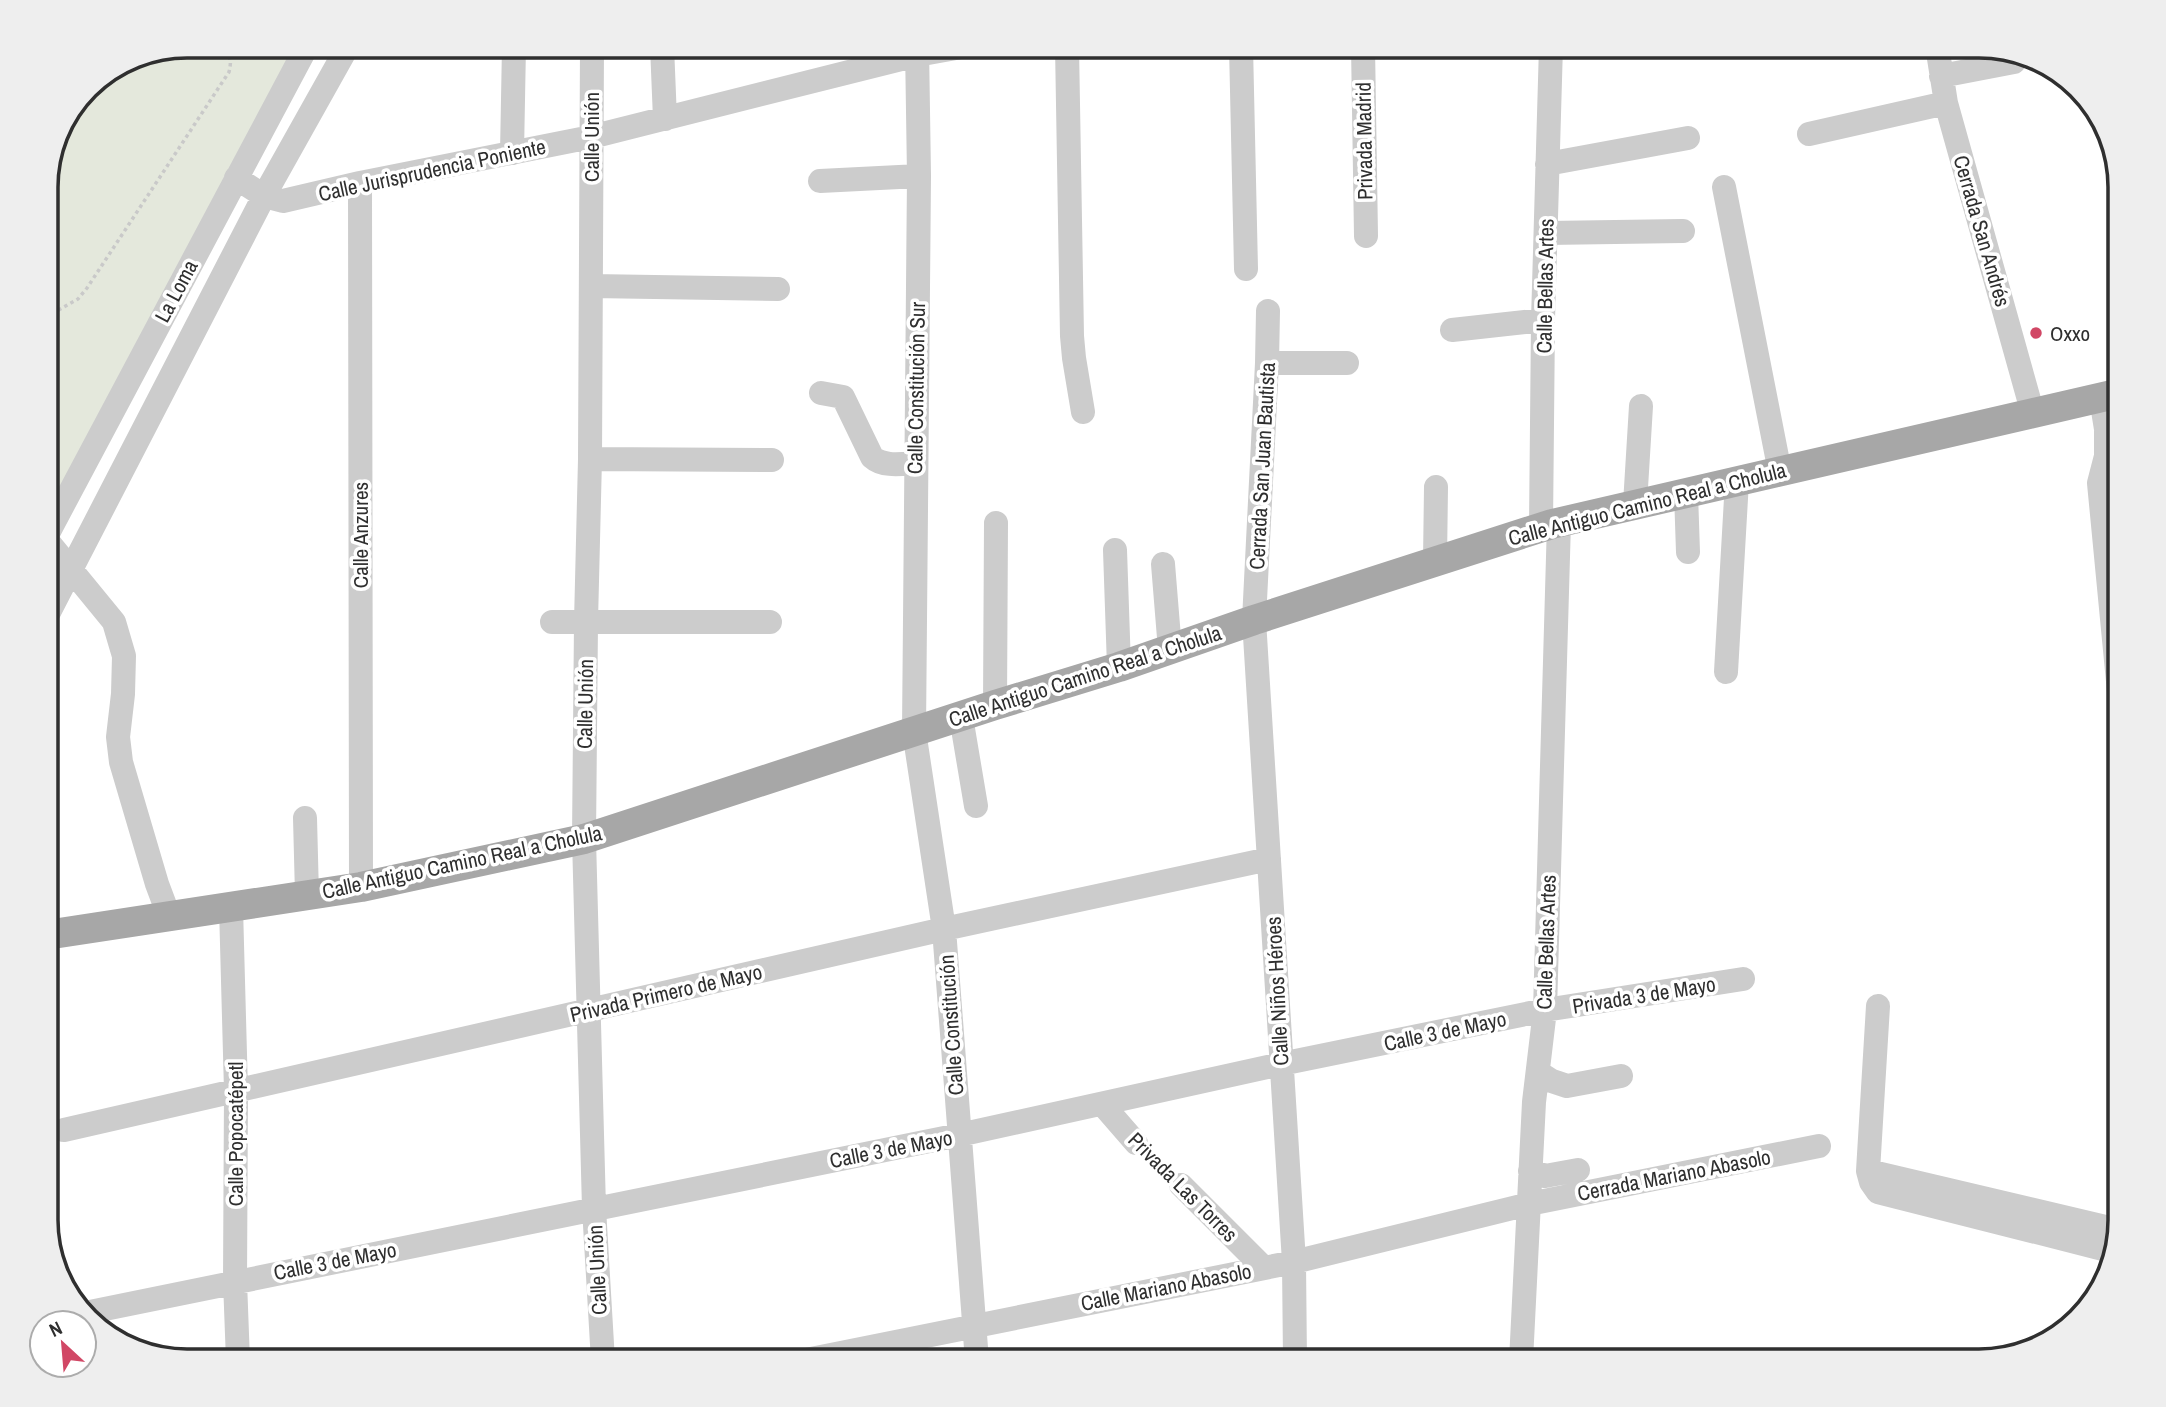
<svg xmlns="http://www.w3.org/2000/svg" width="2166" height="1407" font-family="'Archivo Narrow',sans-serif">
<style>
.green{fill:#e4e8dc}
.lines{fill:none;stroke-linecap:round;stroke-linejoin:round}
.path{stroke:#c9c9c9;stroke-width:3.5;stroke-dasharray:3.5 3.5;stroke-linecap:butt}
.minor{stroke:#ccc;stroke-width:24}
.major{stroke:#a7a7a7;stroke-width:30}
.poi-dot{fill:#d14765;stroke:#fff;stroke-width:2.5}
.labels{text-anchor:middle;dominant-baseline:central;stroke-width:7;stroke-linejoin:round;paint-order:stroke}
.street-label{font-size:21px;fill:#2f2f2f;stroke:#fff}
.poi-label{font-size:21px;fill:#2f2f2f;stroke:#fff;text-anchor:start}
.rim{fill:none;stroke:#2f2f2f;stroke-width:3.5}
</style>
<rect width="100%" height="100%" fill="#fff"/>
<path class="green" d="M187 46H307L46 546V178L56 132 87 87 133 56Z"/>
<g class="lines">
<path class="path" d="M46 317 78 299 87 288 229 72C233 56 228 54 215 46
M1150 1156 1165 1170"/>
<path class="minor" d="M592 46 590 459 586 622 584 839 594 1208 603 1361
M662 46 665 119
M917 46 919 176 914 731 944 929 977 1361
M1067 46 1072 336 1074 358 1083 412
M1241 46 1246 269
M1363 46 1366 236
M1937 46 1946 103 2033 414
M1941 76 2014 62
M1809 134 1946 103
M512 153 514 46
M1547 164 1688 138
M236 178 264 196 283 201 360 183 591 137 917 55 967 46
M820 181 919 176
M360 183 361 887
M1724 187 1780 472
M1547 233 1683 231
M592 286 778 289
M1268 311 1267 363 1254 620 1294 1262 1295 1361
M1452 330 1543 320
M1267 363H1347
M821 393 843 397 872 457C883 467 901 464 916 463
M2101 398 2106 429V456L2099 483 2120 702
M590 459 772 460
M1686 493 1688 552
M1635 504 1641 406
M1541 527 1543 320 1551 46
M46 537 307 46
M46 539 114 622 124 656 123 694 118 737 121 762 157 884 169 916
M1115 550 1119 667
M1435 561 1436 487
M1163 564 1170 650
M46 618 264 196 348 46
M552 622H770
M1726 672 1737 481
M995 705 996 523
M961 717 976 806
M305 818 307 895
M231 907 236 1091 235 1281 238 1361
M1878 1006 1868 1171 1871 1182 1878 1192 2111 1251
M1538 1072 1552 1081 1567 1086 1621 1076
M1103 1105 1136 1143
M64 1130 944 929 1269 859
M1530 1171 1545 1176 1578 1170
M1868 1171 2118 1230
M1181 1185 1264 1268
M85 1313 959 1135 1281 1064 1545 1010 1743 979
M801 1361 1294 1262 1529 1204 1819 1146
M1521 1361 1534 1102 1545 1010 1559 522"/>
<path class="major" d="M46 935 361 887 584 839 995 705 1119 667 1254 620 1552 524 2120 393"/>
</g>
<circle class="poi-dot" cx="2036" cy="333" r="7"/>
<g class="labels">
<g class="street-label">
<text transform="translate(591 137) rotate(-90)">Calle Unión</text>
<text transform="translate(1364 141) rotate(-91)">Privada Madrid</text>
<text transform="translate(432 170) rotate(-12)">Calle Jurisprudencia Poniente</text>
<text transform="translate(1982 231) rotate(74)">Cerrada San Andrés</text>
<text transform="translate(1545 286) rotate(-89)">Calle Bellas Artes</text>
<text transform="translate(176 291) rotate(-62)">La Loma</text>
<text transform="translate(916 388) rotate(-89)">Calle Constitución Sur</text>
<text transform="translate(1262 466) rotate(-87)">Cerrada San Juan Bautista</text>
<text transform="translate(1647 504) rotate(-14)">Calle Antiguo Camino Real a Cholula</text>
<text transform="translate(360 535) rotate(-90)">Calle Anzures</text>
<text transform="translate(1085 676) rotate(-18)">Calle Antiguo Camino Real a Cholula</text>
<text transform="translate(585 704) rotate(-89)">Calle Unión</text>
<text transform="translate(462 862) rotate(-12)">Calle Antiguo Camino Real a Cholula</text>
<text transform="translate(1546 942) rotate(-88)">Calle Bellas Artes</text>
<text transform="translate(1277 991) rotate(-93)">Calle Niños Héroes</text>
<text transform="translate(666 993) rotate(-13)">Privada Primero de Mayo</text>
<text transform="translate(1644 995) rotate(-9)">Privada 3 de Mayo</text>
<text transform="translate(951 1025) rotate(-94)">Calle Constitución</text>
<text transform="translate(1445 1031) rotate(-12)">Calle 3 de Mayo</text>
<text transform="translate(235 1134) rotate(-90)">Calle Popocatépetl</text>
<text transform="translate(891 1149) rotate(-11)">Calle 3 de Mayo</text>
<text transform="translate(1674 1175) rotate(-11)">Cerrada Mariano Abasolo</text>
<text transform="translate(1183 1187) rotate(45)">Privada Las Torres</text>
<text transform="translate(335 1261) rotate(-11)">Calle 3 de Mayo</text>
<text transform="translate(597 1270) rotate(-93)">Calle Unión</text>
<text transform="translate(1166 1287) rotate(-11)">Calle Mariano Abasolo</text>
</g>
<g class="poi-label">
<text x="2050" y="333">Oxxo</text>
</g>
</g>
<path d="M0 0H2166V1407H0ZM187 58H1979A129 129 0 0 1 2108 187V1220A129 129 0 0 1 1979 1349H187A129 129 0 0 1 58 1220V187A129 129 0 0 1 187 58Z" fill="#eee" fill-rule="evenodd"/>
<path class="rim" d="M187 58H1979A129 129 0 0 1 2108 187V1220A129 129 0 0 1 1979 1349H187A129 129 0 0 1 58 1220V187A129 129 0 0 1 187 58Z"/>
<g transform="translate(63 1344) rotate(334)"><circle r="33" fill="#ffffff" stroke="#acacac" stroke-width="2"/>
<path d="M0-5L12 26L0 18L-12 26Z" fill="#d14765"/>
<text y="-10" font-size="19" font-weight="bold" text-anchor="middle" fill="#2f2f2f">N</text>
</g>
</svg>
